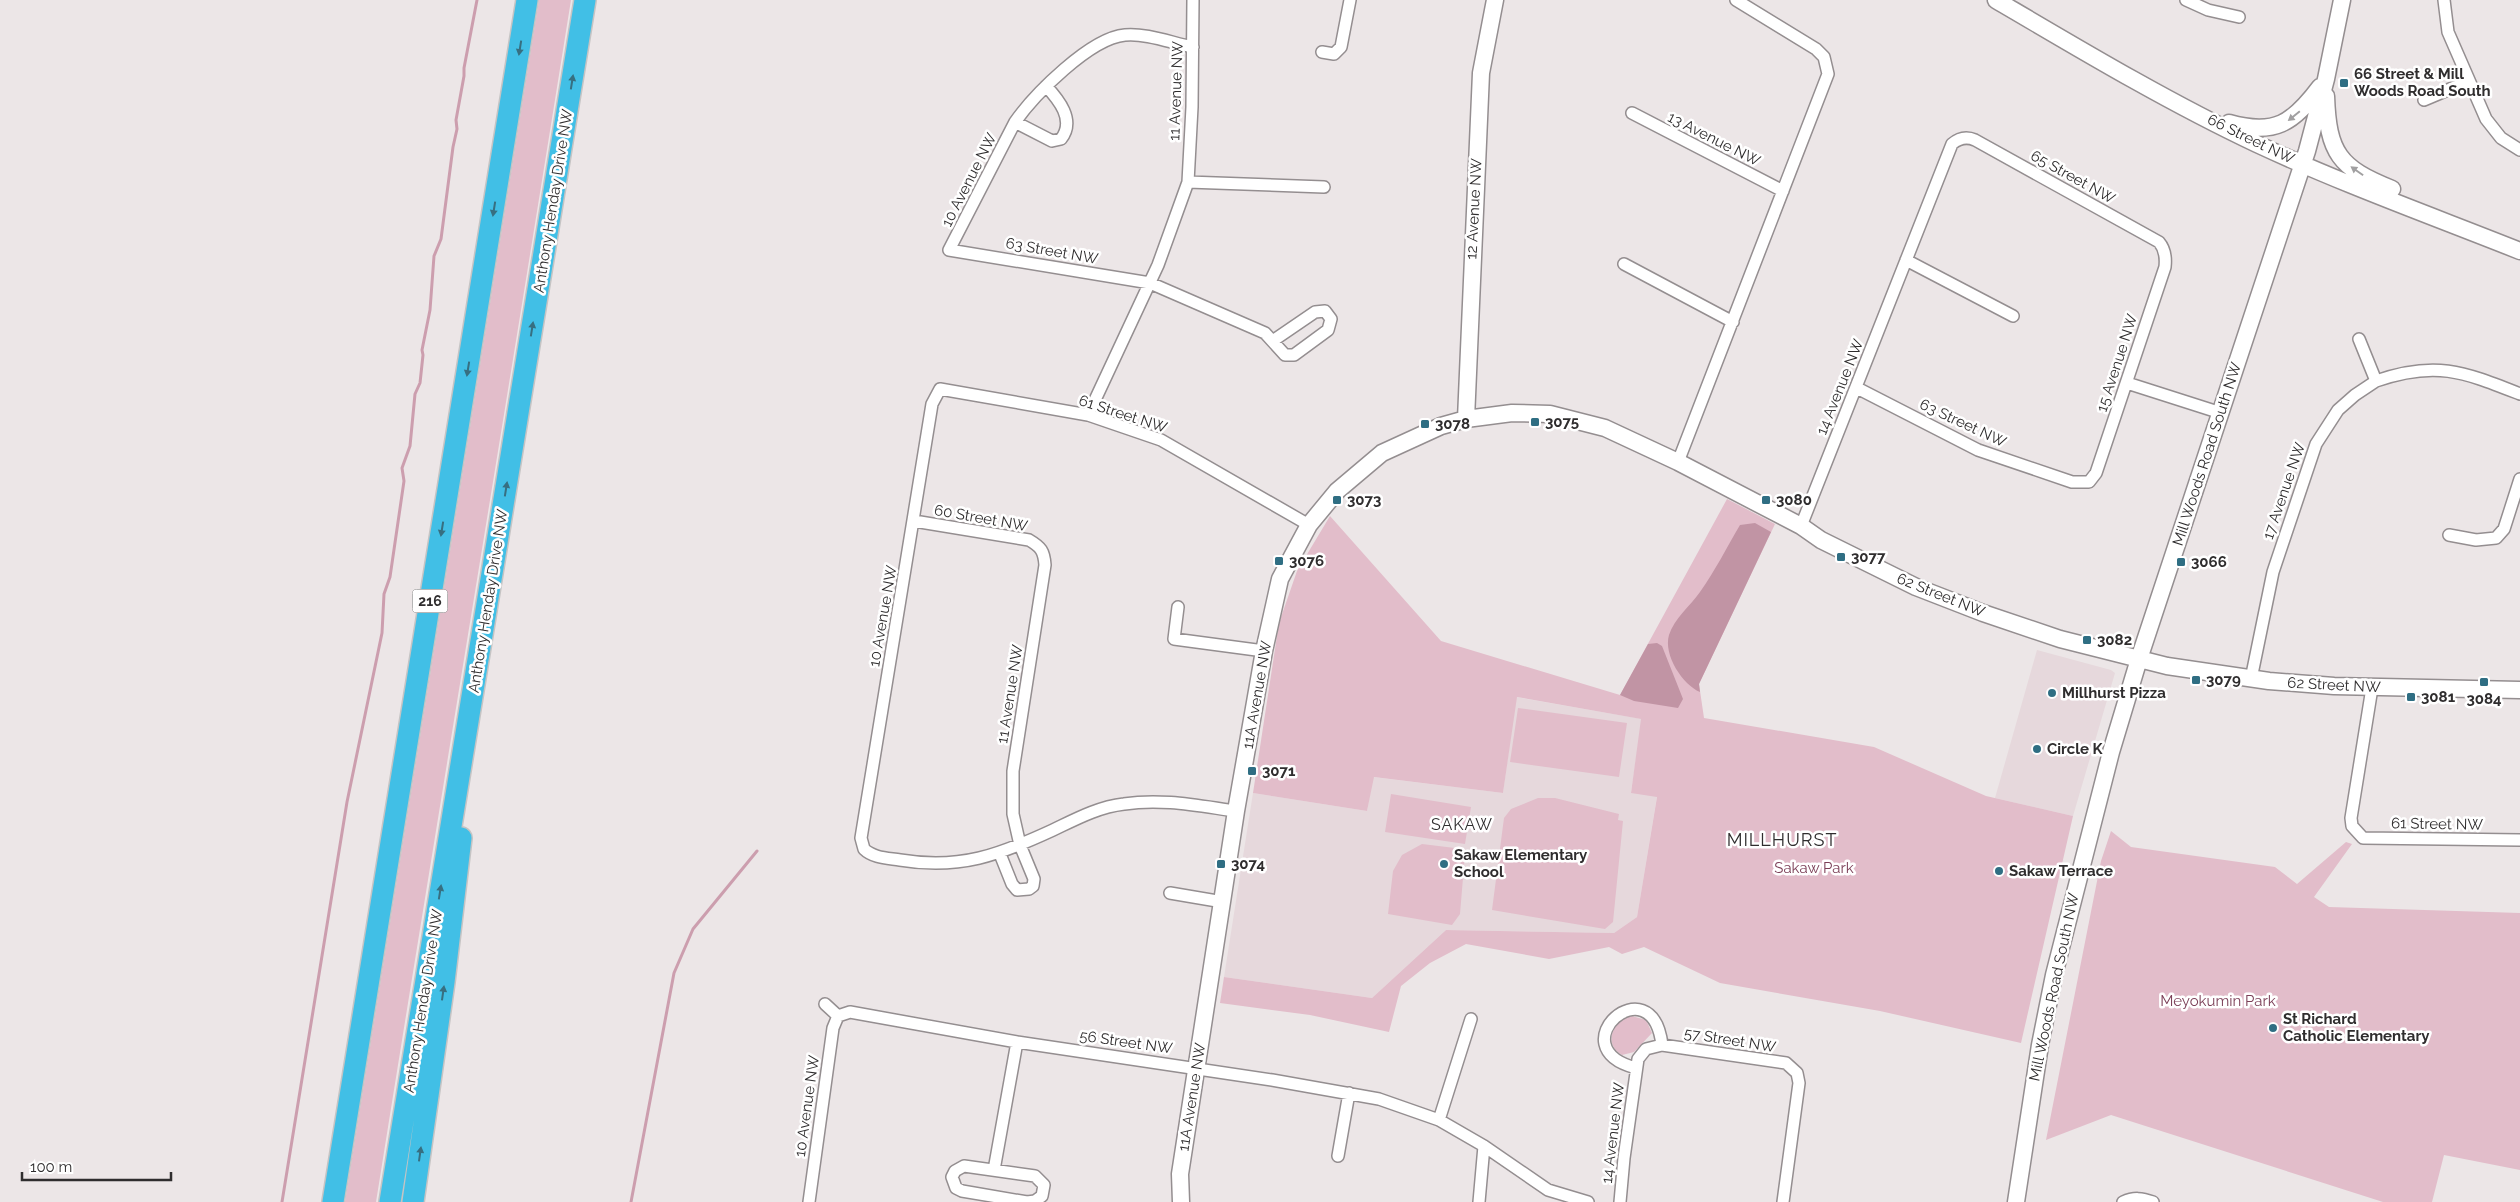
<svg xmlns="http://www.w3.org/2000/svg" width="2520" height="1202" font-family="Raleway,sans-serif">
<style>
.built{fill:#e6d8dc}
.green{fill:#e2bdca}
.forest{fill:#c194a4}
.lines{fill:none;stroke-linecap:round;stroke-linejoin:round}
.stream{stroke:#cc9eae;stroke-width:3}
.street-casing{stroke:#948e90;stroke-width:14}
.secondary-casing{stroke:#948e90;stroke-width:19}
.highway-casing{stroke:#c5c4c4;stroke-width:24}
.street{stroke:#fff;stroke-width:11}
.secondary{stroke:#fff;stroke-width:16}
.highway{stroke:#41bfe6;stroke-width:21}
.oneway{fill:#376f81}
.oneway2{fill:#a1a0a1}
.poi-dot{fill:#2f6e83;stroke:#fff;stroke-width:2}
.labels{text-anchor:middle;dominant-baseline:central;stroke-width:5;stroke-linejoin:round;paint-order:stroke}
.shield{fill:#fff;stroke:#6d6c6d;stroke-width:1}
.shield-label{font-size:14px;font-weight:bold;fill:#2f2d2e}
.poi-label{font-size:15px;font-weight:bold;fill:#2f2d2e;stroke:#fff;text-anchor:start}
.street-label{font-size:15px;fill:#2f2d2e;stroke:#fff}
.park-label{font-size:15px;fill:#7c4058;stroke:#fff}
.neighbourhood-label{font-size:16px;letter-spacing:1px;fill:#2f2d2e;stroke:#fff}
.quarter-label{font-size:18px;letter-spacing:1px;fill:#2f2d2e;stroke:#fff}
</style>
<rect width="100%" height="100%" fill="#ece6e7"/>
<path class="built" d="M2037 650 2111 670 2115 673 2073 816 1995 798Z
M1516 697 1642 719 1631 792 1657 796 1637 917 1614 933 1446 930 1372 998 1224 977 1253 793 1367 811 1373 777 1503 793Z"/>
<path class="green" d="M539 0H571C507 401 440 801 376 1202H345Z
M1727 499 1775 524 1699 684 1704 718 1874 747 1986 796 2073 816 2021 1043 1880 1011 1720 983 1644 947 1622 954 1609 947 1549 959 1466 944 1430 963 1401 986 1389 1032 1310 1015 1220 1003 1224 977 1372 998 1446 930 1614 933 1637 917 1657 797 1631 793 1641 719 1517 697 1503 793 1374 777 1367 811 1253 793 1279 623 1297 571 1330 516 1441 641 1620 695Z
M1518 708 1627 723 1619 777 1510 762Z
M1391 794 1471 807 1465 844 1385 832Z
M1538 798H1555L1619 814 1618 820 1623 821 1613 922 1605 929 1492 910 1504 818 1511 809Z
M2111 831 2131 847 2275 867 2297 884 2346 842 2352 844 2314 897 2329 907 2520 913V1170L2444 1155 2432 1202H2383L2111 1115 2046 1140 2101 861Z
M1422 844 1463 849 1465 854 1460 914 1452 925 1388 914 1393 871 1402 855Z
M1632 1016 1646 1020 1652 1033 1634 1052 1622 1055C1603 1045 1612 1019 1632 1016Z"/>
<path class="forest" d="M1755 523 1771 532 1699 684 1700 692C1683 685 1663 655 1669 635 1674 619 1690 606 1700 592 1715 571 1727 547 1740 525Z
M1657 643 1662 646 1683 699 1678 708 1634 701 1620 695 1648 644Z"/>
<g class="lines">
<path class="stream" d="M282 1202 347 802 382 633 384 594 390 577 404 481 402 468 410 446 415 394 420 383 423 355 422 350 430 310 434 256 441 239 453 147 457 129 456 120 464 76V68L477 0
M631 1202 674 973 693 929 757 851"/>
<g class="street-casing">
<path id="street" d="M2186 0 2208 10 2239 17
M2444 0 2448 32 2486 119 2501 138 2520 150
M1193 47C1172 43 1146 33 1125 35 1090 38 1034 95 1015 122L949 250 1150 283 1265 333 1285 355H1294L1328 330 1331 319 1325 311 1315 312 1274 340
M1322 52 1334 54 1341 47 1350 0
M2424 100 2469 81
M1632 113 1783 191
M1015 122 1052 141 1061 139C1076 120 1058 99 1046 86
M1188 182 1324 187
M1906 260 2013 316
M1624 264 1733 322
M2376 381C2436 360 2464 372 2520 394
M2127 383 2221 413
M1088 415 1158 265 1188 182 1192 107 1193 0
M1678 462 1828 74 1824 57 1816 49 1736 0
M914 521 1029 540C1041 547 1044 551 1045 565L1013 771V814L1020 845 1034 879 1033 886 1029 889 1017 890 1012 884 1000 854
M1801 526 1952 144C1959 138 1966 136 1975 140L2159 242C2165 249 2166 258 2165 267L2096 473 2089 482H2072L1978 450 1857 388
M2449 535 2476 540 2496 538 2504 529 2520 479
M1178 607 1174 639 1264 651
M2251 679 2273 572 2316 444 2338 410 2355 395 2376 381 2359 339
M2372 688 2351 818 2352 826 2363 838 2520 840
M1236 811C1199 806 1162 798 1124 804 1098 807 1076 819 1053 830 999 855 960 870 900 860 888 858 873 858 864 849L861 838 932 404 940 389 1088 415 1161 440 1309 525
M1170 893 1223 902
M825 1004 838 1016 850 1012 1017 1042 1272 1080 1379 1099 1439 1120 1484 1146 1548 1190 1588 1202
M1636 1068C1556 1047 1652 962 1662 1045
M1439 1120 1471 1019
M1338 1156 1349 1093
M964 1166 1035 1176 1044 1185 1042 1196 1035 1201 1027 1202 962 1191 956 1188 952 1177 955 1171Z
M994 1170 1017 1042
M809 1202 833 1028 838 1016
M1479 1202 1484 1146
M1620 1202 1624 1158 1638 1059 1646 1049 1662 1045 1786 1063 1797 1073 1799 1083 1783 1202
M2123 1202C2134 1197 2142 1198 2153 1202"/>
</g>
<g class="secondary-casing">
<path id="secondary" d="M1996 0C2081 50 2168 102 2257 144 2343 184 2432 216 2520 251
M2326 96C2328 153 2339 168 2392 189
M2229 123C2275 136 2293 123 2320 87
M1466 419 1481 73 1495 0
M1181 1202 1180 1174 1236 811 1264 651 1280 579 1309 525 1337 491 1382 453 1441 426 1466 419 1512 413 1550 414 1605 428 1678 462 1801 526 1821 540 1916 587 1983 613 2060 639 2167 666 2269 681 2334 686 2520 690
M2016 1202 2040 1045 2054 975 2111 752 2139 659 2307 151 2326 79 2342 0"/>
</g>
<g class="highway-casing">
<path id="highway" d="M333 1202 527 0
M390 1202 585 0
M413 1202 444 982 461 838"/>
</g>
<use href="#street" class="street"/>
<use href="#secondary" class="secondary"/>
<use href="#highway" class="highway"/>
</g>
<defs><path id="oneway-solid" d="M-6-.8H1V-3.2L6.5 0L1 3.2V.8H-6Z" transform="scale(1.25)"/></defs>
<g class="oneway">
<use href="#oneway-solid" transform="translate(520 48) rotate(99)"/>
<use href="#oneway-solid" transform="translate(572 82) rotate(-81)"/>
<use href="#oneway-solid" transform="translate(494 209) rotate(99)"/>
<use href="#oneway-solid" transform="translate(532 329) rotate(-81)"/>
<use href="#oneway-solid" transform="translate(468 369) rotate(99)"/>
<use href="#oneway-solid" transform="translate(506 489) rotate(-81)"/>
<use href="#oneway-solid" transform="translate(442 529) rotate(99)"/>
<use href="#oneway-solid" transform="translate(440 892) rotate(-81)"/>
<use href="#oneway-solid" transform="translate(443 993) rotate(-82)"/>
<use href="#oneway-solid" transform="translate(420 1154) rotate(-82)"/>
</g>
<g class="oneway2">
<use href="#oneway-solid" transform="translate(2294 116) rotate(141)"/>
<use href="#oneway-solid" transform="translate(2357 171) rotate(-145)"/>
</g>
<g class="poi-dot">
<rect x="2339" y="78" width="10" height="10" rx="2.5"/>
<rect x="1530" y="417" width="10" height="10" rx="2.5"/>
<rect x="1420" y="419" width="10" height="10" rx="2.5"/>
<rect x="1332" y="495" width="10" height="10" rx="2.5"/>
<rect x="1761" y="495" width="10" height="10" rx="2.5"/>
<rect x="1836" y="552" width="10" height="10" rx="2.5"/>
<rect x="1274" y="556" width="10" height="10" rx="2.5"/>
<rect x="2176" y="557" width="10" height="10" rx="2.5"/>
<rect x="2082" y="635" width="10" height="10" rx="2.5"/>
<rect x="2191" y="675" width="10" height="10" rx="2.5"/>
<rect x="2479" y="677" width="10" height="10" rx="2.5"/>
<circle cx="2052" cy="693" r="5"/>
<rect x="2406" y="692" width="10" height="10" rx="2.5"/>
<circle cx="2037" cy="749" r="5"/>
<rect x="1247" y="766" width="10" height="10" rx="2.5"/>
<rect x="1216" y="859" width="10" height="10" rx="2.5"/>
<circle cx="1444" cy="864" r="5"/>
<circle cx="1999" cy="871" r="5"/>
<circle cx="2273" cy="1028" r="5"/>
</g>
<g class="labels">
<rect class="shield" x="412.5" y="589.5" width="35" height="23" rx="4"/>
<g class="shield-label">
<text x="430" y="601">216</text>
</g>
<g class="poi-label">
<text x="2354" y="74">66 Street &amp; Mill<tspan x="2354" dy="17">Woods Road South</tspan></text>
<text x="1545" y="422">3075</text>
<text x="1435" y="424">3078</text>
<text x="1347" y="500">3073</text>
<text x="1776" y="500">3080</text>
<text x="1851" y="557">3077</text>
<text x="1289" y="561">3076</text>
<text x="2191" y="562">3066</text>
<text x="2097" y="640">3082</text>
<text x="2206" y="680">3079</text>
<text x="2062" y="693">Millhurst Pizza</text>
<text x="2421" y="697">3081</text>
<text x="2484" y="699" text-anchor="middle">3084</text>
<text x="2047" y="749">Circle K</text>
<text x="1262" y="771">3071</text>
<text x="1454" y="855">Sakaw Elementary<tspan x="1454" dy="17">School</tspan></text>
<text x="1231" y="864">3074</text>
<text x="2009" y="871">Sakaw Terrace</text>
<text x="2283" y="1019">St Richard<tspan x="2283" dy="17">Catholic Elementary</tspan></text>
</g>
<g class="street-label">
<text transform="translate(1176 91) rotate(-88)">11 Avenue NW</text>
<text transform="translate(1714 139) rotate(27)">13 Avenue NW</text>
<text transform="translate(2251 139) rotate(26)">66 Street NW</text>
<text transform="translate(2073 177) rotate(29)">65 Street NW</text>
<text transform="translate(969 180) rotate(-63)">10 Avenue NW</text>
<text transform="translate(553 201) rotate(-81)">Anthony Henday Drive NW</text>
<text transform="translate(1474 209) rotate(-87)">12 Avenue NW</text>
<text transform="translate(1052 251) rotate(10)">63 Street NW</text>
<text transform="translate(2117 363) rotate(-72)">15 Avenue NW</text>
<text transform="translate(1840 387) rotate(-68)">14 Avenue NW</text>
<text transform="translate(1123 414) rotate(18)">61 Street NW</text>
<text transform="translate(1963 423) rotate(25)">63 Street NW</text>
<text transform="translate(2207 454) rotate(-72)">Mill Woods Road South NW</text>
<text transform="translate(2284 491) rotate(-71)">17 Avenue NW</text>
<text transform="translate(981 518) rotate(10)">60 Street NW</text>
<text transform="translate(1941 595) rotate(22)">62 Street NW</text>
<text transform="translate(488 601) rotate(-81)">Anthony Henday Drive NW</text>
<text transform="translate(883 616) rotate(-80)">10 Avenue NW</text>
<text transform="translate(2334 685) rotate(3)">62 Street NW</text>
<text transform="translate(1010 694) rotate(-81)">11 Avenue NW</text>
<text transform="translate(1257 695) rotate(-80)">11A Avenue NW</text>
<text transform="translate(2437 824) rotate(1)">61 Street NW</text>
<text transform="translate(2054 987) rotate(-78)">Mill Woods Road South NW</text>
<text transform="translate(423 1001) rotate(-81)">Anthony Henday Drive NW</text>
<text transform="translate(1730 1040) rotate(9)">57 Street NW</text>
<text transform="translate(1126 1042) rotate(8)">56 Street NW</text>
<text transform="translate(1192 1097) rotate(-81)">11A Avenue NW</text>
<text transform="translate(807 1106) rotate(-82)">10 Avenue NW</text>
<text transform="translate(1613 1133) rotate(-83)">14 Avenue NW</text>
</g>
<g class="park-label">
<text x="1814" y="868">Sakaw Park</text>
<text x="2218" y="1001">Meyokumin Park</text>
</g>
<g class="neighbourhood-label">
<text x="1462" y="824">SAKAW</text>
</g>
<g class="quarter-label">
<text x="1782" y="839">MILLHURST</text>
</g>
</g>
<path d="M22 1172v8h149v-8" fill="none" stroke="#2f2d2e" stroke-width="2.5"/>
<text x="30" y="1172" font-size="15" fill="#2f2d2e" stroke="#ffffff" stroke-width="4" paint-order="stroke">100 m</text>
</svg>
